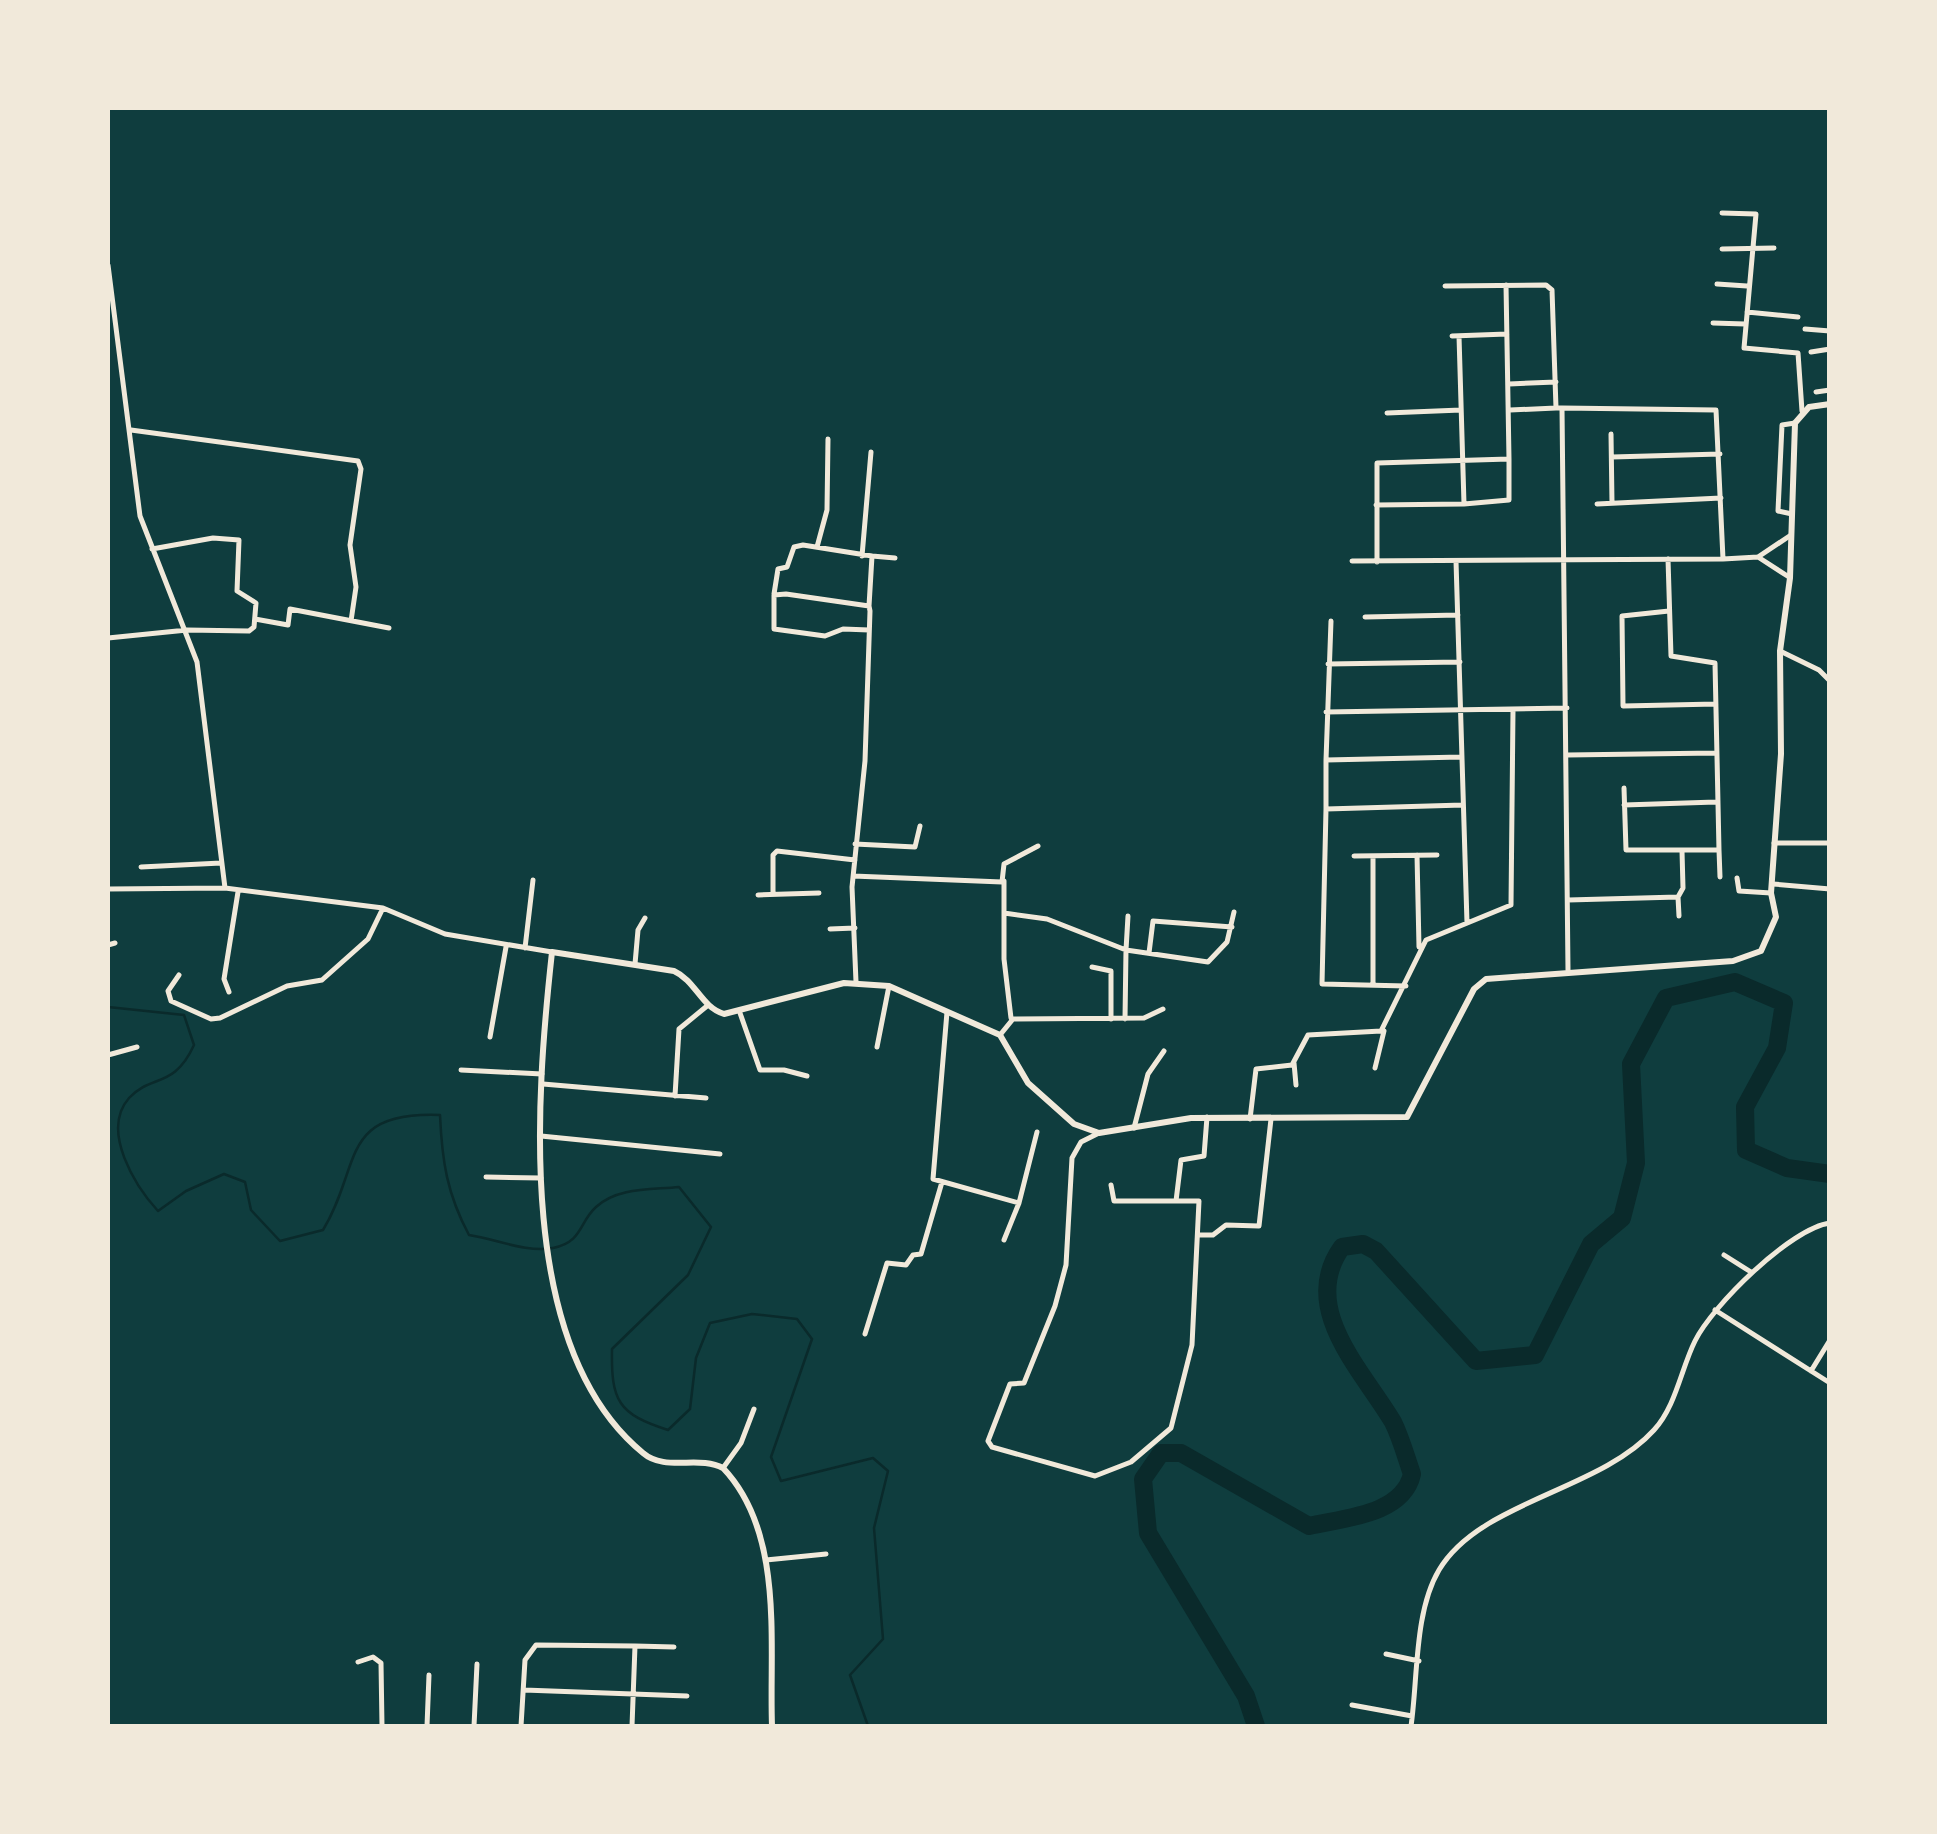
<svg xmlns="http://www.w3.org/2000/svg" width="1937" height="1834" font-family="Mulish,sans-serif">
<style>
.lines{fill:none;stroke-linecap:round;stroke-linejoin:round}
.stream{stroke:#0a2a2b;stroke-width:2.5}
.river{stroke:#0a2a2b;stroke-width:18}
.minor{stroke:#f1e9da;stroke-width:5}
.tertiary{stroke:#f1e9da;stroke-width:6}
</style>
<rect width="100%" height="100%" fill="#0f3d3e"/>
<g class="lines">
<path class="stream" d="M108 1007 184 1015 194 1045C174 1089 151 1074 129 1098 100 1131 136 1187 158 1211L186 1191 224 1174 245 1182 251 1210 280 1241 323 1230C362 1166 338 1111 440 1115 442 1161 447 1194 469 1235 496 1239 526 1253 553 1248 583 1242 579 1222 596 1207 618 1187 651 1190 679 1187L711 1227 688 1275 612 1349C611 1401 618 1414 668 1430L690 1409 696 1358 710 1323 752 1314 797 1319 812 1339 771 1457 781 1481 873 1458 888 1471 874 1528 883 1639 850 1675 868 1726"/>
<path class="river" d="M1256 1726 1246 1696 1148 1533 1143 1479 1161 1453H1181L1309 1526C1343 1518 1403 1515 1412 1474 1406 1457 1401 1438 1393 1422 1363 1371 1298 1308 1342 1247L1363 1244 1376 1251 1476 1361 1535 1355 1591 1244 1622 1218 1636 1163 1631 1064 1666 998 1735 982 1784 1003 1777 1048 1745 1107 1746 1150 1787 1168 1830 1174"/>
<path class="minor" d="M1722 213 1756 214 1744 348 1798 353 1802 411
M1722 249 1774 248
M108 265 140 516 197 662 225 888 383 908 445 934 552 952
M1717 284 1747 286
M1445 286 1546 285 1552 290 1556 408H1562L1568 970
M1747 312 1798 317
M1713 323 1745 324
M1805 329 1830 331
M1452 336 1507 334
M1459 336 1464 504 1509 500V459
M1811 352 1830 349
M1509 384 1556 382
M1816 392 1830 390
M1562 408 1716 410 1723 559
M1510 410 1556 408
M1387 413 1461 410
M131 430 358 461 361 469 350 545 356 587 351 621
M1611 434 1612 503
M1612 457 1720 454
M1597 504 1721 498
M1376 505 1464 504
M1792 514 1778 511 1782 425 1795 423
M817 547 827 510 828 439
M862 556 871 452
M872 556 895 558
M1758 557 1789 577
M1352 561 1723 559 1758 557 1791 535
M1456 561 1467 923
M1377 562V463L1509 459 1506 285
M774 594 778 569 787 567 794 547 803 545 872 556 869 606
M1669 611 1622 616 1623 706 1716 704
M1365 617 1458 615
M255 619 288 625 290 609 389 628
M108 638 187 630 249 631 254 627 256 603 237 591 239 540 213 538 152 549
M1780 651 1819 670 1830 681
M1328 664 1460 662
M1326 712 1567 708
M1567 755 1716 753
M1461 757 1326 760V809L1463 805
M1326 760 1331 621
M1624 788 1626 850H1719L1715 663 1671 656 1668 559
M1624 805 1716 802
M1326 809 1322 984 1406 986
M1774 843H1830
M855 844 915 847 920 826
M1719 850 1720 877
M1417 855 1419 947
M1354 856 1437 855
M141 867 221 863
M853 876 1002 882 1004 864 1038 846
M1737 878 1739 891 1771 893
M1004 881V959L1011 1018
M1773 884 1830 889
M108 889 225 888
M773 894V855L777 851 855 860
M758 895 819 893
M1678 897 1679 916
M1568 900 1678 897 1683 888 1682 851
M1004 913 1047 919 1126 950 1128 916
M830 929 855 928
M108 945 115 943
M525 948 533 880
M1149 953 1153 921 1232 927
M635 964 638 930 645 918
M1092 967 1111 971V1019
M179 975 168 991 171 1001 211 1019 220 1018 287 986 322 980 368 939 383 908
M856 982 852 887 865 761 870 611 869 606 786 594 774 595V629L825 636 843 629 869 630
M1373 985V856
M229 992 224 979 238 892
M947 1012 933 1179 1019 1203 1037 1132
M740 1013 760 1070H784L807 1076
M1125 1019 1126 950 1208 962 1227 942 1234 912
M1000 1035 1013 1019 1144 1018 1163 1009
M490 1037 506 947
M877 1047 889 986
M108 1055 137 1047
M1294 1063 1296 1085
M1375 1068 1384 1031
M461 1070 542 1074
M543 1084 706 1098
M675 1096 679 1029 707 1006
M1250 1119 1256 1069 1292 1065 1308 1035 1381 1031 1426 940 1511 905 1513 710
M1134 1128 1148 1074 1164 1051
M1099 1133 1081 1142 1072 1158 1066 1265 1055 1306 1024 1383 1010 1384 988 1441 992 1447 1095 1476 1131 1462 1171 1428 1192 1345 1199 1201H1114L1111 1185
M541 1136 720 1154
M486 1177 541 1178
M1176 1201 1181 1160 1204 1156 1207 1117
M1199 1235H1213L1226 1225 1259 1226 1271 1119
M1004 1240 1019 1203
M1724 1255 1751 1272
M1715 1310 1830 1383
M865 1334 887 1263 906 1265 913 1255 921 1254 942 1182
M1811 1371 1830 1340
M723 1468 741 1443 754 1409
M766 1560 826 1554
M635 1646 674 1647
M1386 1654 1419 1661
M358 1662 373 1657 381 1663 382 1726
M524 1690 687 1696
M1352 1705 1412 1716
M427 1726 429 1675
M474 1726 477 1664
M521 1726 525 1660 536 1645 635 1646 632 1726
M1411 1726C1418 1679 1414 1612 1439 1570 1480 1501 1599 1491 1654 1430 1676 1406 1681 1369 1695 1341 1712 1306 1791 1228 1830 1223"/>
<path class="tertiary" d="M772 1726C769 1645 785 1533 723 1468 699 1455 665 1472 643 1453 515 1348 536 1098 552 952L674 971C696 981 701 1007 724 1014L844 983 889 986 1000 1035 1028 1083 1074 1124 1099 1133 1191 1118 1407 1117 1474 989 1486 979 1733 961 1761 951 1776 917 1771 893 1781 754 1780 651 1790 578 1795 423 1809 407 1830 404"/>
</g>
<rect width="1937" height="1834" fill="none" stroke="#f1e9da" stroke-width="220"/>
</svg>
